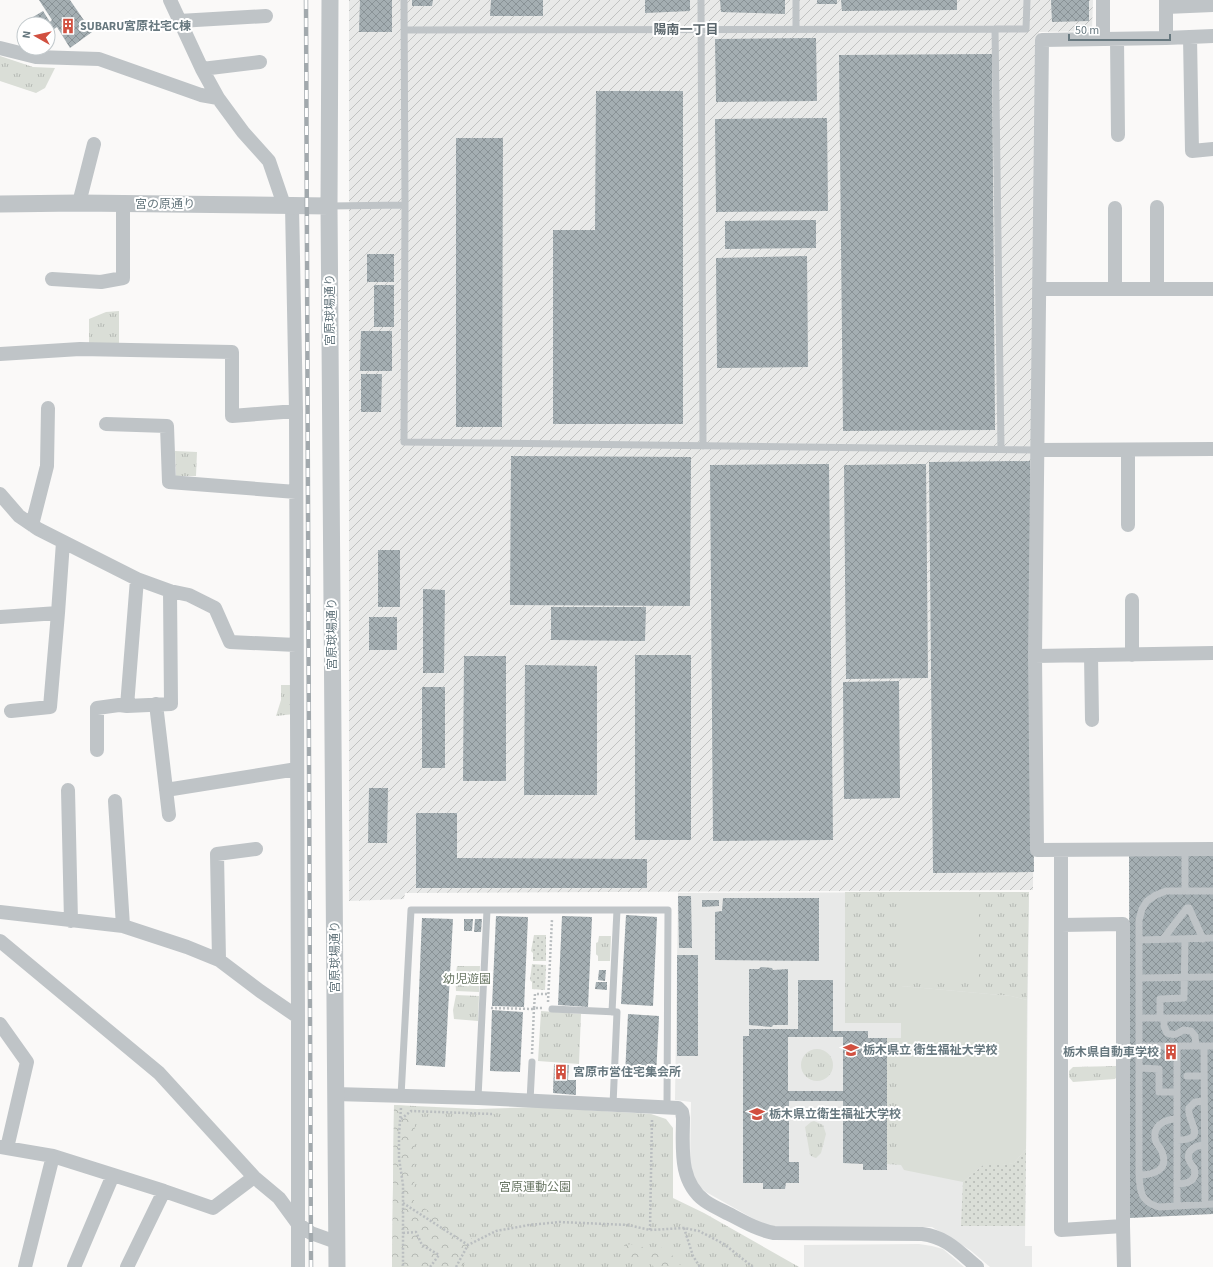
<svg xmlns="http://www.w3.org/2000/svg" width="1213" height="1267" font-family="'Source Sans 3','Noto Sans JP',sans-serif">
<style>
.built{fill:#e8e9e8}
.industrial{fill:url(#industrial-furrows)}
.grass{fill:url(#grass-tufts)}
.forest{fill:url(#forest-crowns)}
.garden{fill:url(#garden-dots)}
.pitch{fill:#daded7}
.building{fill:url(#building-cross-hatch);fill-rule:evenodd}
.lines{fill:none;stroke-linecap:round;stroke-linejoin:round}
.path{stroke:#babec0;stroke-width:2.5;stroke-dasharray:2 2;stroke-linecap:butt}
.service{stroke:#bfc4c7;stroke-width:7}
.minor{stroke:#bfc4c7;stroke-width:14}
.tertiary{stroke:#bfc4c7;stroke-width:17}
.rail-casing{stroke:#a2a9ad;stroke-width:4.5}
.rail{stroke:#fff;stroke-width:3;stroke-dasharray:9;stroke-linecap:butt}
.labels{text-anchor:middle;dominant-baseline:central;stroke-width:4;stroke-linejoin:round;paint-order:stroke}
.poi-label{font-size:12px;font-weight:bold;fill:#67787f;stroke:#fff;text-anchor:start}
.street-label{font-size:12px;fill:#67787f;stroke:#fff}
.park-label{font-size:12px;fill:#6b7866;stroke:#fff}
.neighbourhood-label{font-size:13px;font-weight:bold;fill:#59656b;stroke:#fff}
</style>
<defs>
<pattern id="industrial-furrows" width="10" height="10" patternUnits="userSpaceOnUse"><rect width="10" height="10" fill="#e8e9e8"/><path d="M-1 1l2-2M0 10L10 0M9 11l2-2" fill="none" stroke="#c0c2c1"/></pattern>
<pattern id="grass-tufts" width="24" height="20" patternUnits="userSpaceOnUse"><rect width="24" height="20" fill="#daded7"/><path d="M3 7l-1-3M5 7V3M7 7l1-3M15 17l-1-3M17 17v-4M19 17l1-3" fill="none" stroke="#b5b9b4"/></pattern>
<pattern id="forest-crowns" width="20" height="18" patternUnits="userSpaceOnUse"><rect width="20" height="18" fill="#daded7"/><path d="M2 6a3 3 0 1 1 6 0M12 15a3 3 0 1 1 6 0" fill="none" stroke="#b5b9b4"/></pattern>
<pattern id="garden-dots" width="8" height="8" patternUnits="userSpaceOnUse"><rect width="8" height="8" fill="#daded7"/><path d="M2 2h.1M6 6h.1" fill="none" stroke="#b5b9b4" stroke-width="1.8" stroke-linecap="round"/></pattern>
<pattern id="building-cross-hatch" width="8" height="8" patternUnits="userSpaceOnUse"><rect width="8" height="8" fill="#a4aeb2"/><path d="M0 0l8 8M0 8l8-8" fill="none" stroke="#899296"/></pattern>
</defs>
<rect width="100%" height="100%" fill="#faf9f8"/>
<path class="built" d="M1029 892 1025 1246H1032V1267H990L970 1250 932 1227H776L761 1223 706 1192 700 1187 696 1183 690 1164 691 1102 675 1100 678 893Z
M919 1244 932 1246 943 1249 964 1267H804V1245Z"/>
<path class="industrial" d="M349 0H1093L1092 31 1039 32 1033 890 405 893 404 899 349 901Z"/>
<path class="grass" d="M0 56 33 67 55 68 45 88 36 93 0 81Z
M119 311V343H89V319L106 312Z
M175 451 197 452 196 476H176Z
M281 685H294V714L276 716 281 700Z
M845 892H901V980H979V892H1029L1027 1000 1011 996 901 986V1023H845Z
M599 936H611L610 961H598V956L596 954V943L598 942Z
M457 966H480L479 992 456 991 455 975 456 973Z
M456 995 479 996 478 1021 454 1019 453 1010Z
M541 1011 581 1014 579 1064 538 1061Z
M887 1038H901V1165L887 1164Z
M801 1065a16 16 0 1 1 32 0a16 16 0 1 1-32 0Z
M1116 1066 1120 1073 1115 1079 1073 1082 1069 1077V1071L1073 1067Z
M394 1105 477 1109 537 1107 651 1114 666 1119 673 1128V1198L704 1213 799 1267H392Z
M814 1121 823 1125 826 1134 821 1153 816 1158 813 1157 810 1155 805 1127 811 1122Z"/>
<path class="forest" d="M394 1105 406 1106 415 1116 414 1201 465 1236 472 1238V1249L462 1267H392Z
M637 1244 648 1250C651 1249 655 1247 658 1247 666 1247 678 1260 681 1267H654L649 1262 625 1257 624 1245Z"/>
<path class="garden" d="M534 935H546V961H533V953L531 951Z
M532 964 546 965 545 990 532 989V982L530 980Z
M1026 1149 1025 1226H961L963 1182 983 1165H1000L1014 1163Z"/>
<path class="pitch" d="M901 892H979V980H901Z
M901 986 1011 996 1027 1000 1026 1149 1014 1163 1003 1165H983L963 1182 904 1170 901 1165Z"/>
<path class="building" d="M39 0H70L92 32 70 48 57 27 48 33V24H38L33 17 43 11 50 22 52 20Z
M360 0H392V32H359Z
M412 0H433L432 6H412Z
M491 0H543V16H490Z
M645 0H690V11L645 13Z
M720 0H785V14L721 12Z
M817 0H837V4H817Z
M841 0H957V10L842 11Z
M1051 0H1089V21L1052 22Z
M816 38 817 101 716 102 715 39Z
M992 54 995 430 843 431 839 55Z
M596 91H683V424H553V230H595Z
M827 118 828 211 716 212 715 119Z
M456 138H503L502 427H456Z
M816 220V248L725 249V221Z
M367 254H394V282H367Z
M807 256 808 367 717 368 716 258Z
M374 285H394V327H374Z
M361 331H392V371H360Z
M361 374H382L381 412H361Z
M511 456 691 457 690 606 510 605Z
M1030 461 1034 872 933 873 929 462Z
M829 464 833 840 713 841 710 465Z
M926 464 928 678 846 679 844 465Z
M378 550H400V607H378Z
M423 589 445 590 444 673H423Z
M551 607H646L645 641 551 640Z
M369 617H397V650H369Z
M635 655H691V840H635Z
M464 656H506V781H463Z
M525 665 597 666V795H524Z
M899 681 900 798 844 799 843 682Z
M422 687H445V768H422Z
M369 788H388L387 843H368Z
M416 813H457V858L647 859V888H416Z
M1213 851V1214L1130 1218 1129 852Z
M678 896H691L692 948H679Z
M723 898H819V961L715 960V912L722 911Z
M702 900H719V906L702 907Z
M626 915 657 917 653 1006 621 1004Z
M496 916 528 917 524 1007 492 1006Z
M562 916 592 917 588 1007 558 1005Z
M422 918 453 919 445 1067 416 1065Z
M464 919H473L472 931H464Z
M475 919H482L481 932H474Z
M677 955H698V1056H677Z
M761 967 772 968 773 970 788 969V1025H773L772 1027 749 1025V969H759Z
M599 970H606L605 981 598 980Z
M798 980H833V1031H868V1038H887V1170H863V1164L843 1163V1101H789V1162H799V1183H786L785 1189H763V1183H743V1036H749V1029H798ZM788 1037H843V1091H788Z
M596 982H607V990L595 989Z
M492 1010 523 1012 520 1072 490 1071Z
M628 1014 659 1016 656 1076 625 1075Z
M554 1064 569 1065 568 1080H576V1095L553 1093Z"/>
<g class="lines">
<path class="path" d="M548 1002 552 919
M491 1008 534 1009
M534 1008 535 994H548
M532 1054 534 1008H543
M401 1108 399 1134V1158L403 1185V1267
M401 1119 411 1111 492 1114
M403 1203 468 1245
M684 1228 693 1256 700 1267
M650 1230 652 1119
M403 1233 416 1232 422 1245 439 1255 430 1267
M456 1267 468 1245 496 1231 529 1225 560 1222 628 1225 650 1230 684 1228 699 1231 724 1244 753 1267"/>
<path class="service" d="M404 0 405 205 404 442 1038 450
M701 0 703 446
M796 29V0
M405 30 995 29
M330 206 405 205
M1001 449 995 29H1026L1027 0
M1185 891V849
M1213 891H1166L1156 895 1147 901 1142 909 1139 920V1175C1140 1192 1141 1202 1159 1207L1213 1204
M1163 939 1187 908H1189L1203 939
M1139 940 1213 938
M1139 978 1213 977
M552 1009 617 1012 613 1105
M612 1012 617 910
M1139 1018H1213
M1160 1018V999L1184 998 1185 939
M1164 1018V1026L1167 1033C1174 1036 1178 1034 1183 1030L1191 1031 1195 1036 1196 1046
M1139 1046H1213
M1177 1046V1206
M1204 1046 1205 1204
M1139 1068 1159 1069V1092H1177
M1187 1076H1204
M401 1096 411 910H668L667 1107
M478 1098 487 910
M530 1101 532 1062
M1177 1140C1210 1140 1186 1122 1189 1108L1195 1102 1204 1101
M1139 1175C1154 1175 1169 1170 1162 1152 1161 1148 1157 1145 1156 1142 1151 1127 1163 1119 1177 1119
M1177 1184C1187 1184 1198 1181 1194 1168 1192 1165 1190 1163 1189 1160 1186 1149 1197 1145 1205 1145"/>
<path class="minor" d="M170 0 202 69 218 98 243 132 269 161 284 205
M1166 0V38L1042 40 1035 656 1037 850 1213 849
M1166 7 1213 5
M179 21 266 16
M1190 37 1192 151 1213 149
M1166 38 1213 36
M1103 39V0
M1117 39 1118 135
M0 48 36 57 99 59 201 95 218 98
M202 69 260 62
M79 203 94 144
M292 206 296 411 298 1017V1267
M1157 207V289
M52 279 101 282 123 278V204
M1039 289H1213
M1115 289V208
M0 354 80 349 232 352V416L296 411
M106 424 167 426 169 482 296 492
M1038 450 1213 449
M1128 450V525
M0 494 19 516 38 529 137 579 170 591 189 595 215 608 230 642 296 645
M32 525 47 466 48 408
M0 617 58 613 63 542
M1091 655 1092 720
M1132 655V600
M1035 656 1213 653
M156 704 169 815
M127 706 171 704 170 591
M11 711 50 707 58 613
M97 750V708L119 705 127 706 137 579
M68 790 71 921
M166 790 297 769
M115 801 123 926
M1061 850V1230L1123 1226
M0 912 123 926 187 947 219 960 260 991 298 1017
M1061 925 1123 924V1226L1124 1267
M0 941 159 1073 254 1177 279 1198 298 1224 311 1233 336 1242
M219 960 217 854 256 849
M0 1024 27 1062 7 1148
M335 1094 478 1098 678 1108 682 1112 683 1118C683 1147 678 1181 705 1201 712 1206 721 1210 729 1214 744 1222 758 1230 774 1233L922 1234C947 1237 959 1252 977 1267
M0 1147 53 1156 164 1191 213 1208 254 1177
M25 1267 53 1156
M74 1267 113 1175
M127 1267 164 1191"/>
<path class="tertiary" d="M330 0 329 206 337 1267
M0 204 79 203 329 206"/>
<g class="rail-casing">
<path id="rail" d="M306 0 311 1267"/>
</g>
<use href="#rail" class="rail"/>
</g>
<defs>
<g id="building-bare" transform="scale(1.2)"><path d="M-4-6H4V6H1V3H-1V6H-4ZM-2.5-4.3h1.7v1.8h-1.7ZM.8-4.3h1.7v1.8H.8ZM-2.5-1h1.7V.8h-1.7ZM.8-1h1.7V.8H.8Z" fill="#d15040" stroke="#fff" stroke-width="2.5" paint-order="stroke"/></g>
<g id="university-bare" transform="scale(1.2)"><path d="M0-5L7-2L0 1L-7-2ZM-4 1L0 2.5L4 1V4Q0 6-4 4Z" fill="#d15040" stroke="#fff" stroke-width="2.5" paint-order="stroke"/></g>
<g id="school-bare" transform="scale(1.2)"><path d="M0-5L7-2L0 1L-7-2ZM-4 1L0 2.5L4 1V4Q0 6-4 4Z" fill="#d15040" stroke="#fff" stroke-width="2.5" paint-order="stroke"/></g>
</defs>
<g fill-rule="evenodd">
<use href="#building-bare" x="68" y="26"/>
<use href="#university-bare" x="851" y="1050"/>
<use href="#building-bare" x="1171" y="1052"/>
<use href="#building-bare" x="561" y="1072"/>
<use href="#school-bare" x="757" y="1114"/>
</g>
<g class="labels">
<g class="poi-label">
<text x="80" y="26">SUBARU宮原社宅C棟</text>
<text x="863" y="1050">栃木県立 衛生福祉大学校</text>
<text x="1159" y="1052" text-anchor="end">栃木県自動車学校</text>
<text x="573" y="1072">宮原市営住宅集会所</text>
<text x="769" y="1114">栃木県立衛生福祉大学校</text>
</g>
<g class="street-label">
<text x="165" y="204">宮の原通り</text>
<text transform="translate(330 310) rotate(-90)">宮原球場通り</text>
<text transform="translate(332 634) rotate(-90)">宮原球場通り</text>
<text transform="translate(335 957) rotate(-90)">宮原球場通り</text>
</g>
<g class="park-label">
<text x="467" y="979">幼児遊園</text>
<text x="535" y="1187">宮原運動公園</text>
</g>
<g class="neighbourhood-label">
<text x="686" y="30">陽南一丁目</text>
</g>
</g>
<g transform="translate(36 36) rotate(278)"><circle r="19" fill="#ffffff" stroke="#c2c9cc"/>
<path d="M0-3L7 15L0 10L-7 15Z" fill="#d15040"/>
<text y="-6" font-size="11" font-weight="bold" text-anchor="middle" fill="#67787f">N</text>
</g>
<path d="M1069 34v6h101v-6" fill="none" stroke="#67787f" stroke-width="2"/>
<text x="1075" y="34" font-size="12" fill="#67787f" stroke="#ffffff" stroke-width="3" paint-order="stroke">50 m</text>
</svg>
